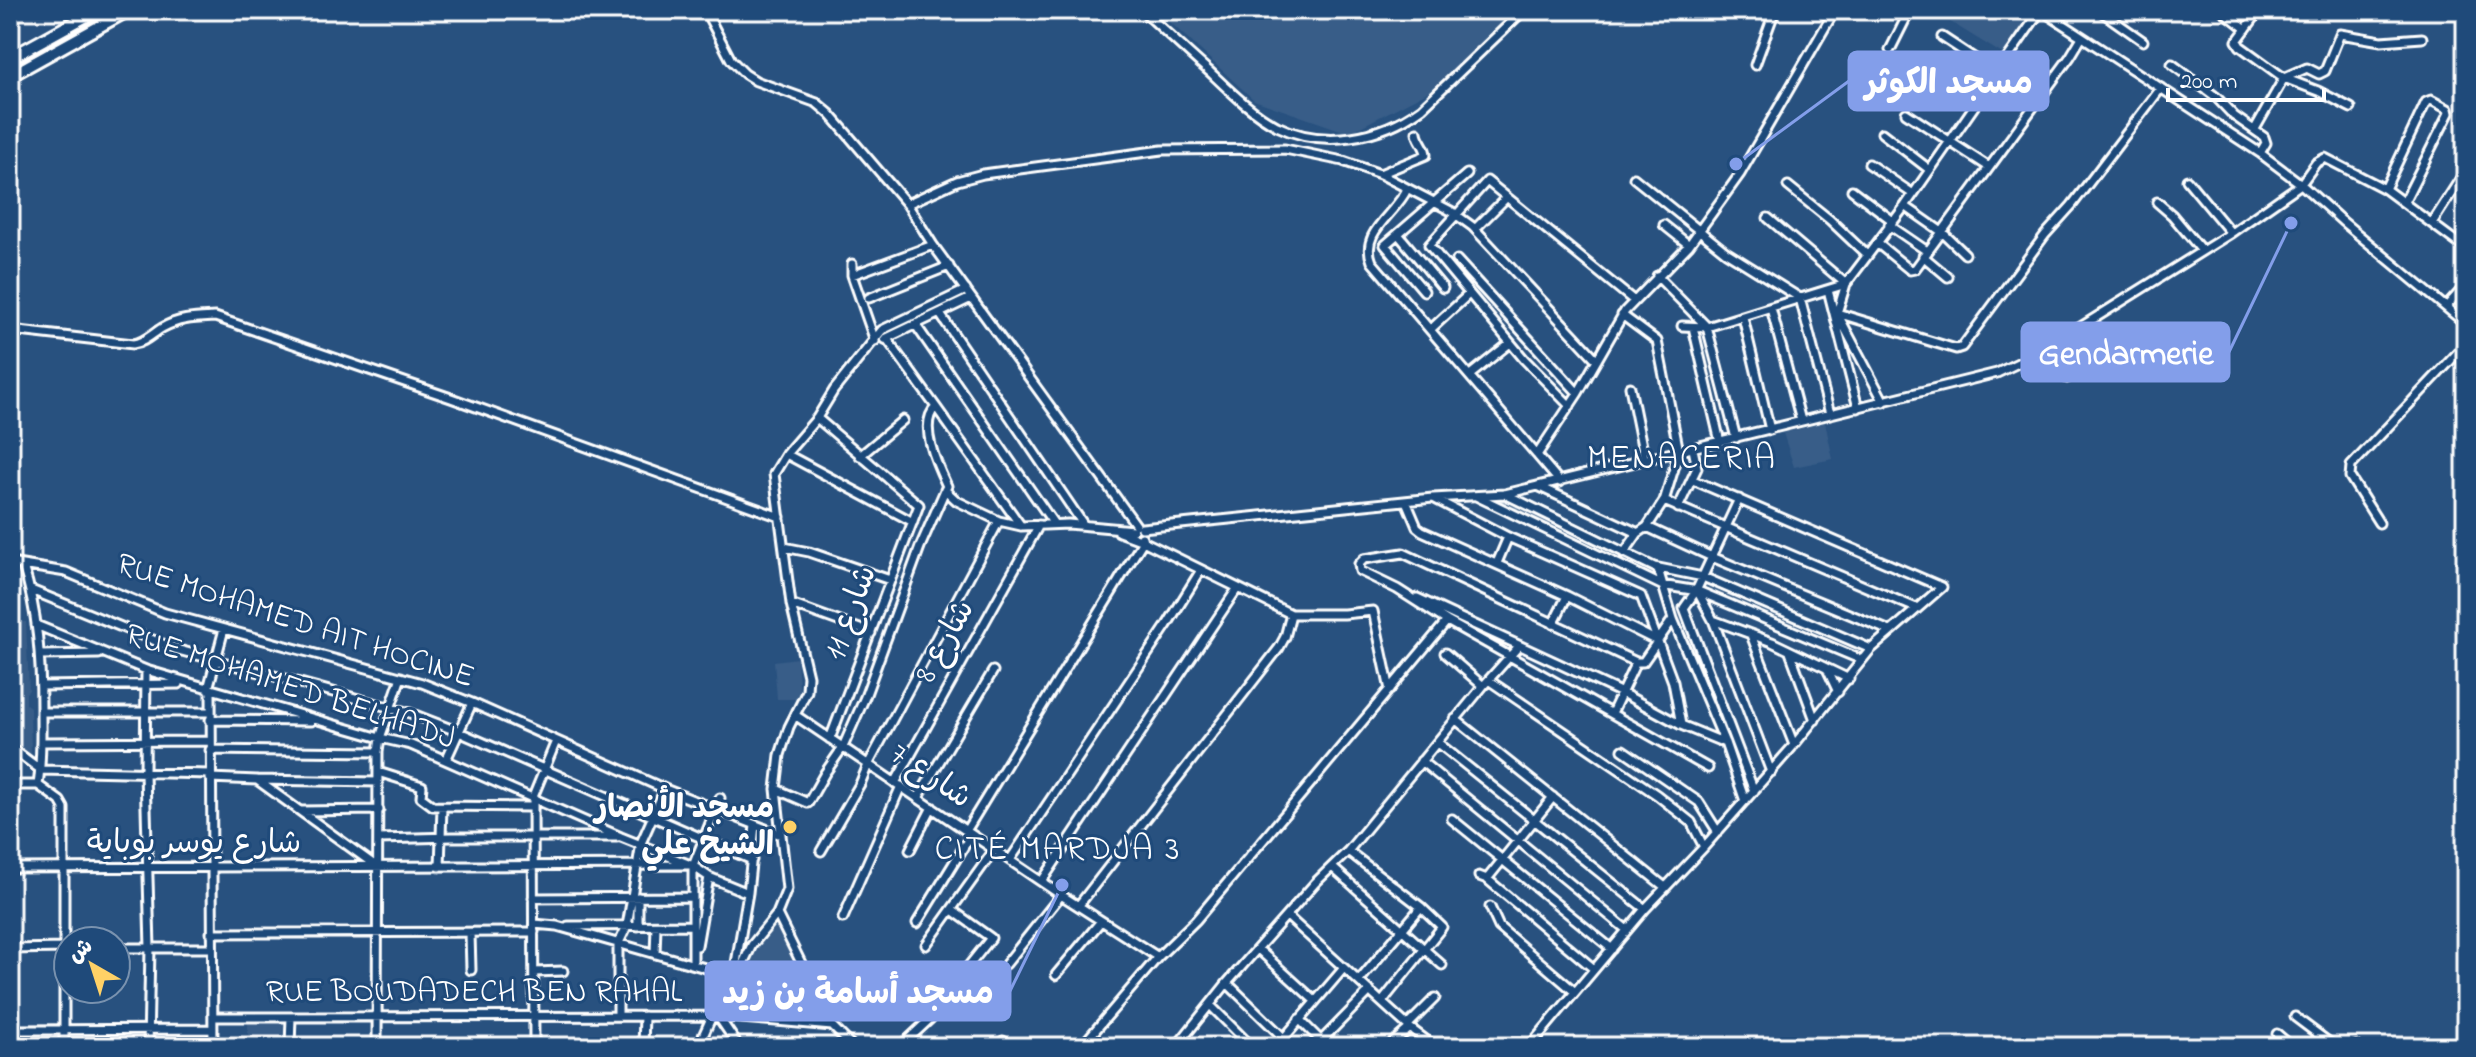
<svg xmlns="http://www.w3.org/2000/svg" width="2476" height="1057" font-family="'Indie Flower','Playpen Sans Arabic',sans-serif">
<style>
.built{fill:#375d88}
.grass{fill:url(#grass-dots);stroke:#a2b4c8;stroke-width:2}
.lines{fill:none;stroke-linecap:round;stroke-linejoin:round}
.minor-casing{stroke:#fff;stroke-width:13}
.highway-casing{stroke:#fff;stroke-width:16}
.minor{stroke:#1f4a7a;stroke-width:7}
.highway{stroke:#1f4a7a;stroke-width:10}
.poi-dot{fill:#ffd166;stroke:#1f4a7a;stroke-width:3}
.labels{text-anchor:middle;dominant-baseline:central;stroke-width:6;stroke-linejoin:round;paint-order:stroke}
.street-label{font-size:32px;fill:#fff;stroke:#1f4a7a}
.poi-label{font-size:32px;font-weight:bold;fill:#fff;stroke:#1f4a7a;text-anchor:end}
.neighbourhood-label{font-size:34px;letter-spacing:2px;fill:#fff;stroke:#1f4a7a}
.leader{fill:none;stroke:#839eea;stroke-width:3}
.callout-dot{fill:#839eea;stroke:#1f4a7a;stroke-width:3}
.callout{fill:#839eea;stroke:#839eea;stroke-width:3}
.callout-label{font-size:34px;text-anchor:middle;font-weight:bold;fill:#fff}
</style>
<defs>
<pattern id="grass-dots" width="8" height="8" patternUnits="userSpaceOnUse" patternTransform="scale(2)"><rect width="8" height="8" fill="#446890"/><path d="M2 2h.1M6 6h.1" fill="none" stroke="#607fa1" stroke-width="1.8" stroke-linecap="round"/></pattern>
</defs>
<rect width="100%" height="100%" fill="#28517f"/>
<filter id="ink" filterUnits="userSpaceOnUse"><feTurbulence type="fractalNoise" baseFrequency=".0125" numOctaves="2"/><feDisplacementMap in="SourceGraphic" scale="16" xChannelSelector="R" yChannelSelector="G"/><feConvolveMatrix kernelMatrix="1 2 1 2 8 2 1 2 1" color-interpolation-filters="sRGB"/></filter>
<g filter="url(#ink)">
<path class="built" d="M1157 10H1514L1435 88 1349 133 1254 100Z
M1948 10H2034L2037 15 2009 58 1944 18Z
M1825 422 1833 459 1794 467 1783 433Z
M10 621 26 622 29 690 26 693V704L30 707 31 758 10 741Z
M797 658 800 699H777L774 661Z
M777 926 811 999 812 1014 809 1015 734 1009 732 1003 751 955 758 943Z
M248 1022H284L285 1045 248 1047Z"/>
<path class="grass" d="M1498 500 1512 503 1652 569 1657 574 1655 579 1495 503Z"/>
<g class="lines">
<g class="minor-casing">
<path id="minor" d="M705 10 731 60 745 74 756 81 817 103 830 114 907 204 933 245 1136 525
M1142 10C1165 31 1187 52 1210 72 1230 91 1252 113 1277 126 1324 149 1381 138 1422 108L1524 10
M2052 10 2049 15 2260 153 2301 184 2342 221 2466 324
M2099 10 2143 41
M2222 10 2246 29
M2257 14 2237 41 2240 46 2284 78 2318 91 2351 108
M1942 37 1998 74
M10 45H12
M1890 50 1910 10
M2172 64 2216 97 2234 116 2264 137 2266 143 2260 153
M1755 65 1775 10
M1906 113 1989 167
M2255 129 2284 78 2307 68 2319 74 2325 71 2340 34 2381 41 2422 38
M1882 133 1930 170
M1869 164 1913 194
M1380 174 1426 155C1426 146 1418 141 1417 132
M1634 178 1726 252 1800 298 1830 414
M2187 180 2231 233
M1788 186 1830 220 1867 255
M1407 189C1396 214 1359 232 1372 262L1560 482
M2385 189 2426 102 2431 100 2448 109 2449 113 2404 202
M1852 190 1893 221
M2157 202 2172 215 2202 251
M907 204 957 181 983 174 1162 150 1285 149 1343 161 1380 174 1451 211 1473 227 1597 360
M1905 206 1942 232 1965 254
M1768 218 1846 284 1905 206 2041 10
M2432 223 2466 170
M1664 225 1689 245
M1889 225 1927 251
M1475 229 1506 198
M1398 234 1443 288
M1877 243 1910 270 1915 269 2070 57 2082 37
M1923 256 1948 277
M1457 260 1578 393
M852 264V275L875 341
M852 275 933 245
M1657 276 1707 327 1736 438
M1828 290 1858 408
M1424 291 1385 245 1467 174
M869 298 949 266
M2446 307 2466 285
M1771 308 1801 421
M1837 313 1956 349 1962 347 2045 235 2072 205 2161 88
M940 314 1083 524
M1622 315 1657 341 1679 452 1664 501
M1743 317 1770 430
M915 324 1054 524
M1682 326 1707 327 1846 284 1837 313 1884 402
M1693 327 1720 442
M1431 329 1469 294
M10 330 133 344C144 343 152 334 162 328 179 318 196 318 215 317L451 398 780 517
M885 339 971 298
M887 339 936 407C917 424 938 467 947 486L945 490 957 501 999 521 1021 526 1068 524 1133 530
M2039 353 2067 378
M1470 375 1510 343
M1630 387 1645 461
M1570 406 1524 359 1429 245 1487 181 1633 300
M936 407 1021 526
M817 418 919 505 830 739
M786 454 913 522
M1537 455 1578 393 1625 311 1689 245 1740 174 1835 10
M860 456 903 420
M1538 486 1638 533
M1505 494 1654 567 1703 577 1871 649
M1476 496 1661 585 1698 591 1862 660
M1435 499 1508 537 1641 596 1673 682 1681 725
M1739 499 1696 591 1684 608 1754 791
M1406 501 1417 527 1422 531 1567 596 1657 641
M1678 508 1697 468 1693 449
M2379 523 2350 477 2351 466 2466 344
M1647 527 1712 557 1890 631
M1142 528 1433 498 1505 494 1997 373 2039 353 2231 233 2301 184 2316 163 2325 158 2385 189 2466 249
M1119 532 1143 541 1291 614H1344L1373 611 1390 690
M784 547 809 552 890 580
M1624 553 1638 533 1647 527 1664 501 1916 608
M10 563 66 572 165 613 422 683 472 703 665 789 781 835
M1497 563 1508 537
M23 566C38 612 41 660 41 709 41 735 42 759 38 785
M1658 569 1673 619 1725 743 1745 801
M31 590 175 649 410 713 459 732 752 860
M1698 592 1713 620 1771 772
M1417 598 1622 693 1681 725 1725 743
M791 604 871 633
M1713 620 1772 642 1849 679
M1553 624 1567 596
M36 625 146 670 380 738 411 745 621 837 693 866 709 877 748 893
M1751 635 1794 745
M1790 652 1815 720
M1445 653 1483 686
M40 655 99 654
M1636 662 1403 553 1364 559 1359 564 1360 571 1397 589 1447 621 1708 768
M146 670 145 773 150 948 148 1047
M1828 671 1838 692
M1490 681 1657 795 1691 822 1704 847
M41 686 179 684
M208 689 224 629
M211 690 213 1047
M41 712H210
M1612 713 1636 662H1643L1673 619
M795 715 1061 895 1158 957
M1455 719 1665 887
M210 720 311 721
M42 742 210 741
M1437 742 1645 909
M10 747 41 770 210 774
M210 750 378 752
M1623 750 1699 802 1718 832
M446 760 472 703
M1421 761 1627 930
M378 772 422 786 421 797 433 806 532 807
M210 778 257 780 376 866
M257 780 378 782
M895 783 1039 525
M10 785H38L60 801 64 808V1047
M776 789 808 803 825 773 843 747 865 697 920 547 945 490
M918 798 993 671
M301 811 379 810
M1452 819 1612 949
M966 831 1143 541 1142 537
M379 839 452 837H617
M910 850 932 807
M821 851 860 784 868 765 999 521
M1348 851 1421 907 1442 927 1382 1002
M1010 860 1167 625 1201 570
M440 867 442 807
M1332 867 1442 965
M10 868 688 865
M1479 876 1487 879 1594 969
M1487 879 1553 797
M1042 881 1237 589
M533 898 693 897
M1079 905 1279 648 1285 637 1291 614
M1490 907 1499 927 1575 992
M952 910 991 938 959 978
M1287 916 1410 1028 1435 1047
M843 918 901 786
M917 923 971 835
M534 924 557 926 737 977 736 963 748 893 755 825
M568 926 693 925
M638 926V897
M211 933 534 932
M470 933 471 970
M926 945 994 850
M697 946 709 877
M116 948H211
M10 949 66 948
M1258 949 1315 1001
M655 954 656 926
M693 964V866L720 798
M1006 964 1061 895
M534 972 563 971
M1056 975 1101 921
M1359 981 1421 907
M1227 983 1293 1047
M1210 1005 1252 1047
M618 1016V945L627 926 641 843 665 789
M213 1017 718 1016 832 1026
M2295 1017 2335 1047
M1299 1019 1327 1047
M1408 1025 1435 998
M10 1030 213 1029
M2277 1034 2292 1047
M1284 1038 1344 968
M1321 1041 1370 991
M290 1047 291 1017
M377 1047 378 752 380 738 401 677
M534 1047 533 797 556 741
M643 1047 644 1016
M698 1047 712 1016
M739 1047 718 1016 752 945 777 914
M853 1047 832 1026 777 914 787 889 776 789 780 755 789 727 807 691 808 676 791 604 774 474 786 454 817 418 834 390 882 330 966 290
M900 1047 931 1018
M998 1047 1003 1041
M1081 1047 1158 957 1196 920 1447 621
M1176 1047 1227 983 1315 883 1348 851 1483 686 1519 646
M1388 1047 1410 1028
M1529 1047 1645 909 1704 847 1794 745 1871 649 1942 587 1693 480
M2355 1047 2356 1046"/>
</g>
<g class="highway-casing">
<path id="highway" d="M10 58 97 10
M10 76 129 10"/>
</g>
<use href="#minor" class="minor"/>
<use href="#highway" class="highway"/>
</g>
</g>
<circle class="poi-dot" cx="790" cy="827" r="8"/>
<g class="labels">
<g class="street-label">
<text transform="translate(852 613) rotate(-70)">شارع 11</text>
<text transform="translate(295 622) rotate(18)">RUE MOHAMED AIT HOCINE</text>
<text transform="translate(946 642) rotate(-61)">شارع 8</text>
<text transform="translate(290 688) rotate(18)">RUE MOHAMED BELHADJ</text>
<text transform="translate(930 777) rotate(34)">شارع 7</text>
<text x="194" y="844">شارع يوسر بوباية</text>
<text x="474" y="993">RUE BOUDADECH BEN RAHAL</text>
</g>
<g class="poi-label">
<text x="774" y="809">مسجد الأنصار<tspan x="774" dy="37">الشيخ علي</tspan></text>
</g>
<g class="neighbourhood-label">
<text x="1682" y="460">MENACERIA</text>
<text x="1058" y="851">CITÉ MARDJA 3</text>
</g>
</g>
<path class="leader" d="M1736 164L1849 81M2291 223L2229 352M1062 885L1010 991"/>
<g class="callout-dot">
<circle cx="1736" cy="164" r="8"/>
<circle cx="2291" cy="223" r="8"/>
<circle cx="1062" cy="885" r="8"/>
</g>
<g class="callout">
<rect x="1849" y="52" width="199" height="58" rx="8"/>
<rect x="2022" y="323" width="207" height="58" rx="8"/>
<rect x="706" y="962" width="304" height="58" rx="8"/>
</g>
<g class="callout-label">
<text x="1949" y="93">مسجد الكوثر</text>
<text x="2126" y="364">Gendarmerie</text>
<text x="858" y="1003">مسجد أسامة بن زيد</text>
</g>
<rect width="2476" height="1057" fill="none" stroke="#1f4a7a" stroke-width="40"/>
<rect x="20" y="20" width="2436" height="1017" fill="none" stroke="#fff" stroke-width="3" filter="url(#ink)"/>
<g transform="translate(92 965) rotate(321)"><circle r="38" fill="#1f4a7a" stroke="#7992af" stroke-width="2"/>
<path d="M0-6L14 30L0 20L-14 30Z" fill="#ffd166"/>
<text y="-12" font-size="22" font-weight="bold" text-anchor="middle" fill="#ffffff">ش</text>
</g>
<path d="M2168 88v12h156v-12" fill="none" stroke="#ffffff" stroke-width="4"/>
<text x="2180" y="88" font-size="24" fill="#ffffff" stroke="#1f4a7a" stroke-width="6" paint-order="stroke">200 m</text>
</svg>
